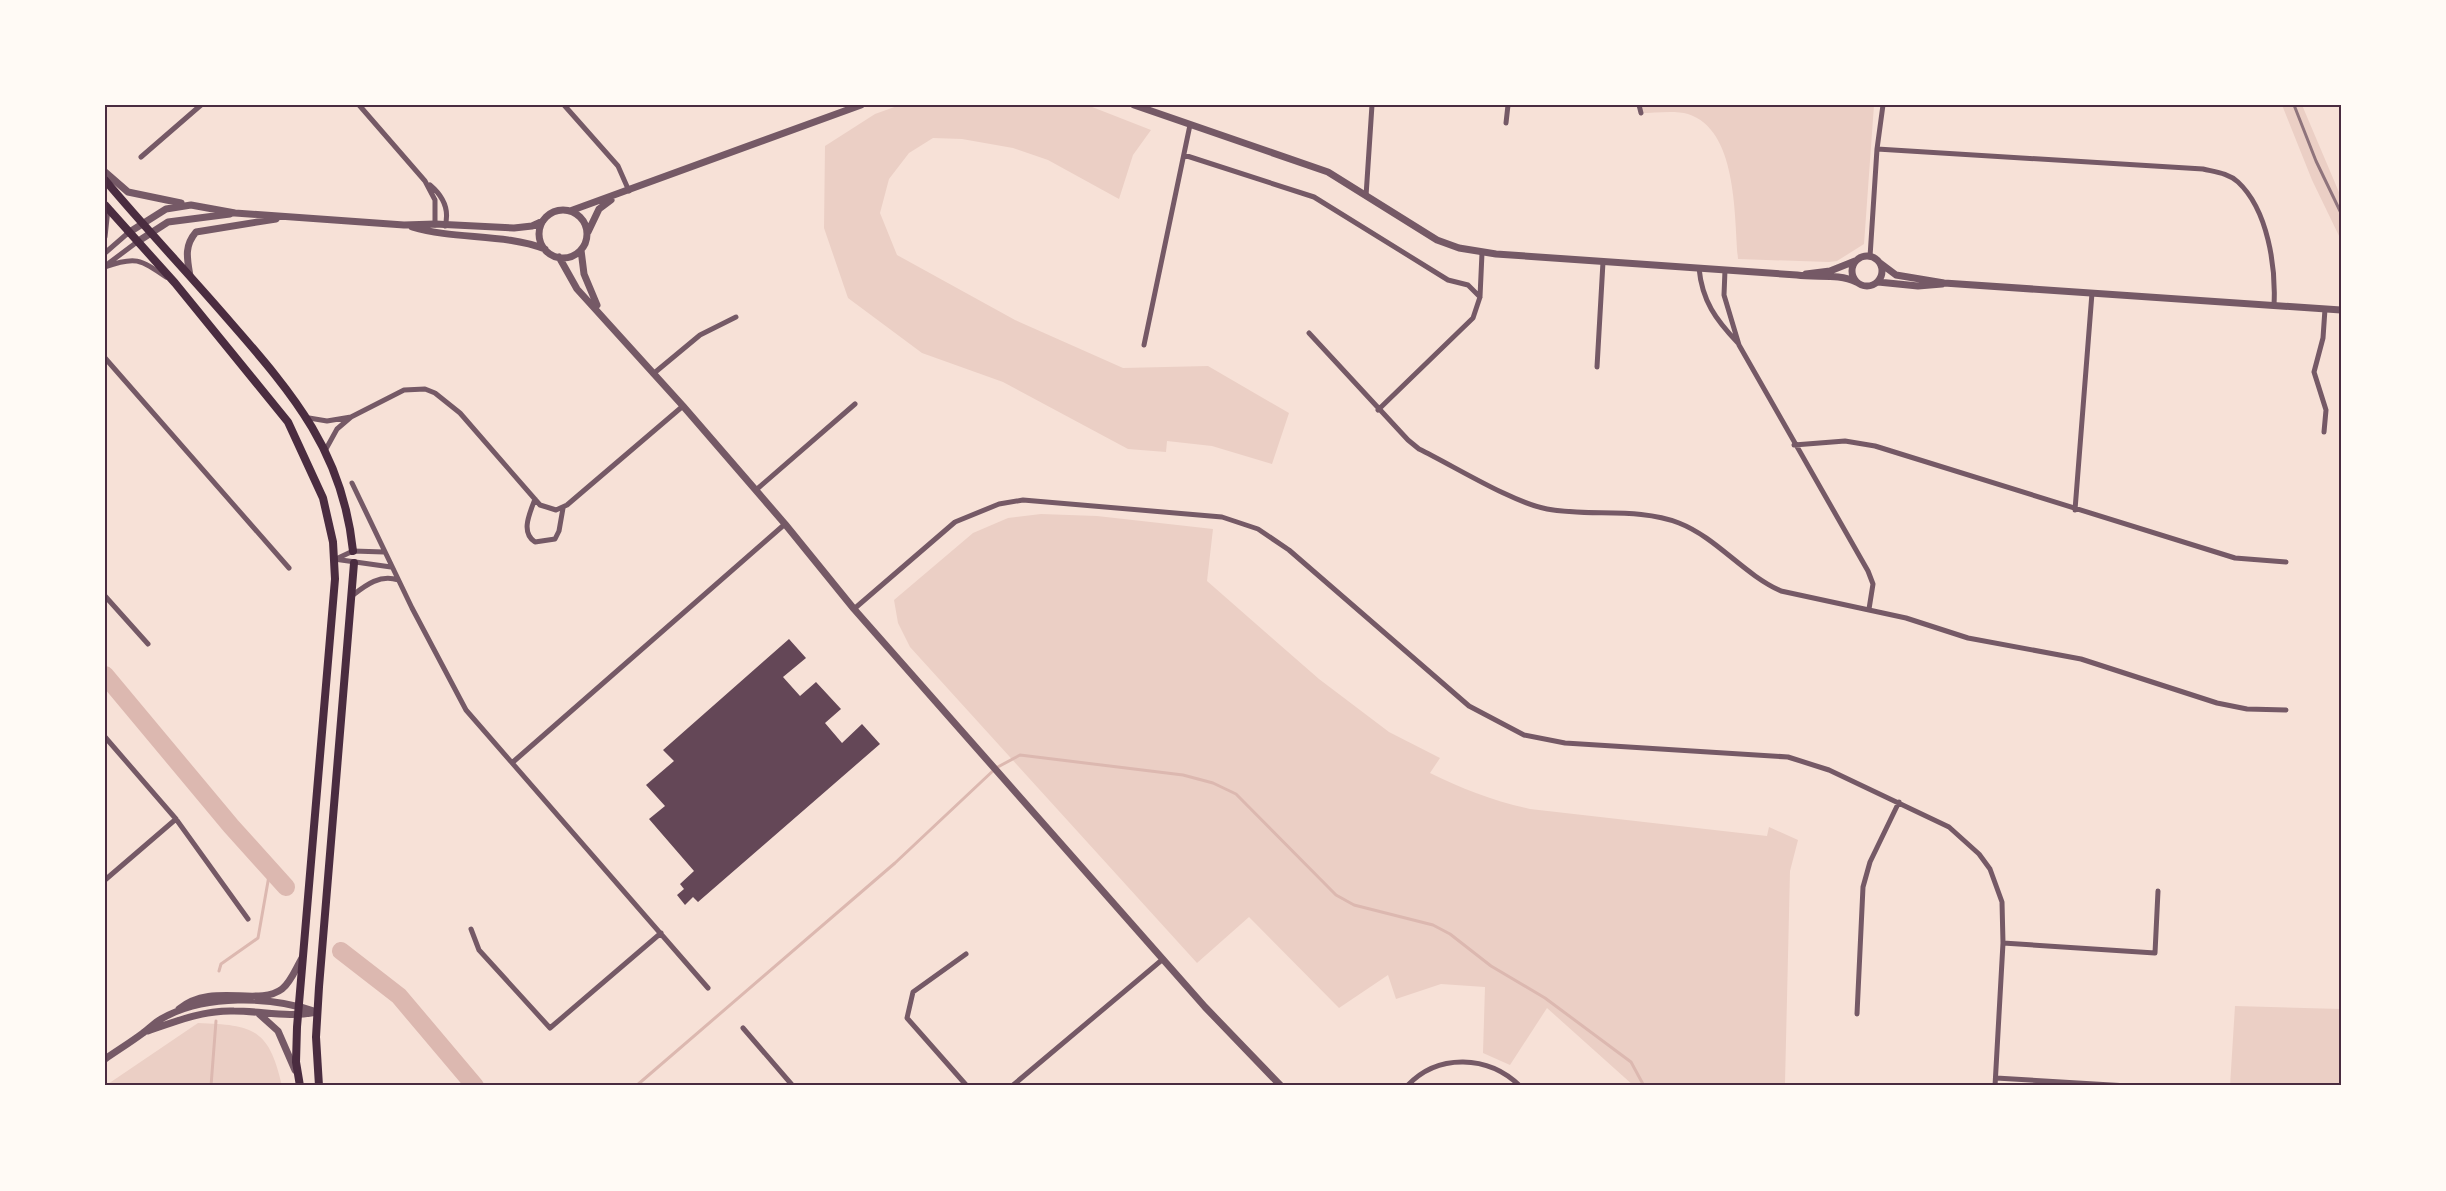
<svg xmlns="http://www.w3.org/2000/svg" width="2446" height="1191" font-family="'DM Sans',sans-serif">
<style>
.green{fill:#ebcfc5}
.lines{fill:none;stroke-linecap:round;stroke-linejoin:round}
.stream{stroke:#dcb8b0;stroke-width:3}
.river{stroke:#dcb8b0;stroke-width:18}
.building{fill:#644757}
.minor{stroke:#755966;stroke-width:5}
.tertiary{stroke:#755966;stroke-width:7}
.primary{stroke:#4a2c40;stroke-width:8}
.rail{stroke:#8f747c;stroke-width:3}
.neatline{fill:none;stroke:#4a2c40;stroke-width:2}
</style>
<rect width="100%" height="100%" fill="#f7e1d7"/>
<path class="green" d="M900 105H1087L1151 130 1133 155 1119 199 1048 160 1013 148 962 139 933 138 909 153 889 179 880 213 897 255 1015 320 1123 368 1208 366 1289 413 1272 464 1212 446 1167 441 1166 452 1128 449 1003 382 922 353 848 298 824 228 825 146 875 114Z
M1639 105H1874L1864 244 1837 261 1829 262 1738 259C1734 216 1738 130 1688 114 1675 110 1655 113 1641 113Z
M2282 105H2302L2341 197V240L2312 180Z
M1041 514 1097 516 1213 529 1207 581 1319 679 1389 732 1440 758 1430 773C1462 789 1494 801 1530 809L1767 836 1769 827 1798 840 1790 871 1785 1083 1816 1086H1634L1547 1008 1510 1065 1483 1053 1485 987 1441 984 1396 999 1388 975 1339 1008 1249 917 1197 963 910 647 898 623 894 600 973 533 1008 518Z
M2235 1006 2341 1009V1086H2230Z
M198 1023C254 1025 269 1029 282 1086H105Z"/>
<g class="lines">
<path class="stream" d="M219 971 221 964 258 938 270 870
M211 1086 216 1021
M636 1086 895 863 996 768 1020 755 1183 775 1213 783 1236 794 1336 895 1354 905 1433 925 1450 934 1491 966 1545 998 1631 1062 1644 1086"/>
<path class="river" d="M105 675 231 826 286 887
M341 951 399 996 475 1086"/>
</g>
<path class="building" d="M789 639 806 658 783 677 800 696 816 682 841 709 825 723 842 743 862 724 880 744 698 902 693 897 685 905 677 895 684 889 680 884 694 871 649 819 665 806 646 785 674 761 663 750Z"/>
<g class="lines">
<path class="minor" d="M359 105 425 181 435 200V225
M564 105 618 166 629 191
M1639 105 1641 113
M1506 123 1508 105
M1877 149 2203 169C2215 172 2228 173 2238 182 2268 210 2276 267 2274 305
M1184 155 1314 197 1448 280 1468 285 1480 297
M141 157 201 105
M430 185C443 196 450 209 445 226
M1366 196 1372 105
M105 237 108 209
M105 253 128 233
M1870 257 1877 149 1883 105
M109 263 137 242
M105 267C135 256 140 259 166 277
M1699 268C1702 301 1716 320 1738 343
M1725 270 1724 295 1739 345 1868 571 1873 584 1869 609
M1309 333 1408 440 1419 449C1454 466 1511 502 1547 509 1590 517 1638 507 1679 523 1717 538 1743 574 1781 591L1906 618 1968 638 2081 659 2217 703 2247 709 2286 710
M1144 345 1190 125
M105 358 289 568
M1597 367 1603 262
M653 374 700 335 736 317
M1378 410 1473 318 1480 297 1482 253
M351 417 404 390 425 389 435 393 460 413 540 505 556 510 567 505 683 406
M309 418 327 421 351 417 337 429 326 449
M2324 432 2326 410 2314 372 2323 338 2325 309
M1794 445 1845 441 1875 446 2235 558 2286 562
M352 483 412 608 466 710 708 988
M756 490 855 404
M535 499C530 513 520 532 535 542L555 539 559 531 563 508
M2075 510 2092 293
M334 559 391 567
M336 559 353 551 384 552
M353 595C366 585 380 574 398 580
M105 596 148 644
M854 609 955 522 999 504 1023 500 1222 517 1258 529 1289 550 1469 706 1524 735 1565 743 1788 757 1829 770 1949 827 1979 854 1990 869 2002 902 2003 943 1995 1086
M105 737 176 819 248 919
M513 762 785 524
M105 880 176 819
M471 929 479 950 550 1028 661 933
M2003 943 2155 953 2158 891
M966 954 913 992 907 1018 967 1086
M1857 1014 1863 887 1870 862 1899 802
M743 1028 793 1086
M1996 1078 2128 1086
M1012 1086 1163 959
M1407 1086C1438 1053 1488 1055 1520 1086"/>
<path class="tertiary" d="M1134 105 1328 172 1437 240 1459 248 1496 254 1797 275C1816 278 1839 273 1856 282
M105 172 128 192 181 203
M539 234a24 24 0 1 1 48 0a24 24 0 1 1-48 0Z
M570 211 861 105
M412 227C456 240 503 233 545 249
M588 232 599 209 611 200
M128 233 166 209 191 205 235 213 404 225 435 224 514 228 532 226 543 221
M137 242 168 222 230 214
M581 250 584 274 597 305
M1852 271a15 15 0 1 1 30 0a15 15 0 1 1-30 0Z
M559 257 577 289 683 406 785 524 854 609 1205 1007 1281 1086
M1880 263 1896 275 1944 283 2341 310
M1806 274 1830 271 1855 261
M190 276C187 258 184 246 196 232L276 219
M1878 282 1918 286 1942 284
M179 1009C212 982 258 1007 282 989 291 982 296 968 302 958
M258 1013 278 1031 295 1070
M148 1031C176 1021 204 1010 234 1011 262 1011 289 1018 317 1012
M105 1059C118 1050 131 1042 143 1033 149 1029 154 1023 161 1019 204 994 271 996 317 1012"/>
<path class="primary" d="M105 180C146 229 190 275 232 324 294 395 343 453 353 551
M105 205 175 283 288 422 323 498 333 542 335 579 297 1027 296 1062 300 1086
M319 1086 316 1037 319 987 354 563"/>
<path class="rail" d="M2294 105 2316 161 2341 213"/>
</g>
<rect width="2446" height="1191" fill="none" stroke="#fffaf5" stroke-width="213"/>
<rect x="106" y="106" width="2234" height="978" class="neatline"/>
</svg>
